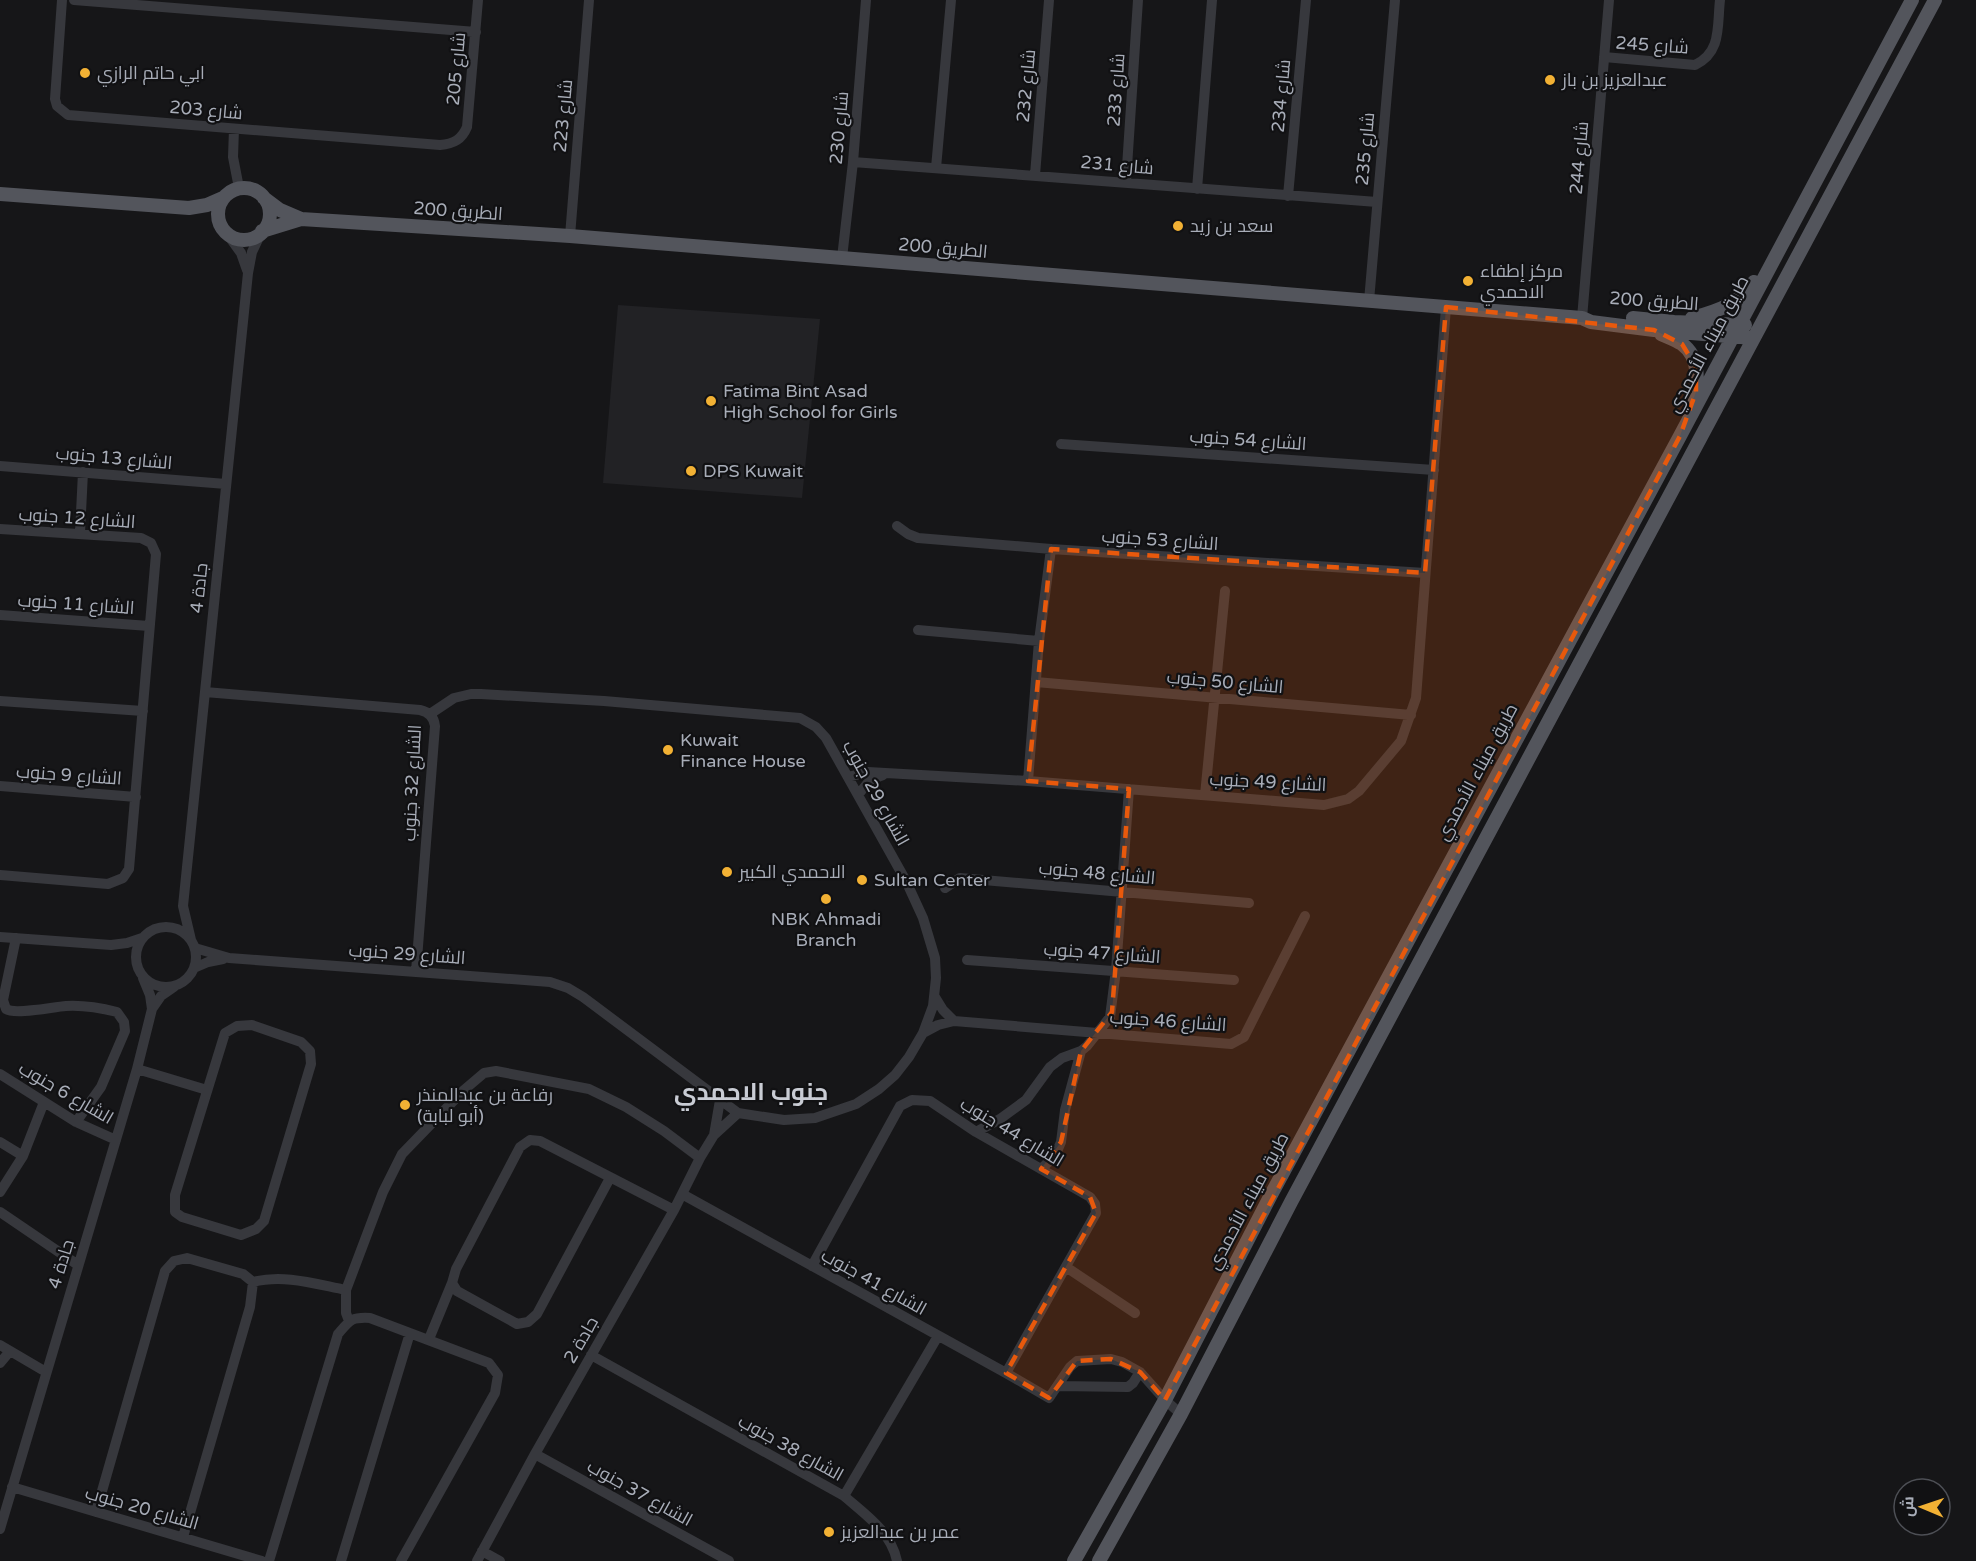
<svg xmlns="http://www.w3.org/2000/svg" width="1976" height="1561" font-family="'Varela Round',Cairo,sans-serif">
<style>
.built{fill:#222225}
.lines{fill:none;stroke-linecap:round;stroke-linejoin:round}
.minor{stroke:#37383d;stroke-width:10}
.major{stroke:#53555c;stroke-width:14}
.marked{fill:#e8590c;fill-opacity:0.2;stroke:#e8590c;stroke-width:4.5;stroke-dasharray:12 8;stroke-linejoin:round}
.poi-dot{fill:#f2b134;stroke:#111113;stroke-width:2}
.labels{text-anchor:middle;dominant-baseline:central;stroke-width:4.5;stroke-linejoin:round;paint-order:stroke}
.street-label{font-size:18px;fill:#a8adb8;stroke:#111113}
.poi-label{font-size:18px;fill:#a8adb8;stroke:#111113;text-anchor:start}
.district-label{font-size:24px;font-weight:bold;fill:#c9ccd4;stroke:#111113}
</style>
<rect width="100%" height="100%" fill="#161618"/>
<path class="built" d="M618 305 820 319 802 498 603 483Z"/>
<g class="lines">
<path class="minor" d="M62 0 55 99 57 106 68 115 440 145C454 144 462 139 467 127L478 0
M74 0 476 32
M1604 57 1695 65C1722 52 1717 26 1720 0
M234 129 233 157 239 188
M853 162 1377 202
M936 168 951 0
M1035 175 1049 0
M1126 182 1138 0
M1197 189 1212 0
M1288 196 1306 0
M228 235 241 253 247 270
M570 236 589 0
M842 258 853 162 866 0
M1369 301 1395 0
M1582 318 1609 0
M1061 444 1434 470
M0 466 226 484
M897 526 908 534 918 538 1051 549 1425 573
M0 529 141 538 151 543 156 554 129 869 123 878 108 884 0 875
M80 533 83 472
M0 615 149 626
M918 630 1039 641
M1036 682 1411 715
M205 692 420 710C429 712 434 717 435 726L416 972
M0 701 143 711
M848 777 868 772 1028 781 1324 805 1348 799 1359 791 1401 741 1416 698 1446 307
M1028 781 1039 641 1051 549
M0 786 136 797
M858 795 870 780 883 775
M1205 795 1225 591
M945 888 960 878 1249 903
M136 957a30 30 0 1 1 60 0a30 30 0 1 1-60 0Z
M0 937 111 945 127 943 142 938
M16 938 3 1000 6 1009C15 1015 52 1007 66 1006 83 1005 101 1008 117 1012L124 1022 125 1031 101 1087 76 1122
M191 940 183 906 248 273 252 252 261 233
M195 948 229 958 550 982 568 988 583 997 738 1113 784 1120 815 1118 856 1104 879 1089 895 1075 909 1057 923 1033 933 1006 936 978 935 958 923 918 906 881 826 738 816 727 800 718 604 701 481 694H471L454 698 430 714
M967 960 1234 980
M194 968 208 962 223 959
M143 978 150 995 152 1009
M935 997 943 1010 954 1021
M252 1025 301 1042 310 1051 311 1064 264 1221 256 1229 241 1235 182 1217 175 1212V1195L225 1033 237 1026Z
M923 1033 938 1025 954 1021 1231 1044 1244 1037 1305 916
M137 1069 207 1090
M0 1074 76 1122 116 1140
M976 1132 1000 1119 1026 1100 1050 1067 1062 1058 1081 1051 1087 1046 1110 1017 1116 970 1129 789
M714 1135 720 1100
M0 1142 23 1156
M1041 1169 1055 1156 1061 1142 1065 1110 1081 1051
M610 1178 537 1314 528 1322 517 1324 457 1291 452 1283 456 1269 520 1147 530 1140 540 1141 674 1210
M0 1192 23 1156 44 1102
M682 1194 1006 1373 1049 1398 1070 1367 1077 1361 1111 1359 1122 1362 1140 1372 1165 1400 1181 1414
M0 1212 78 1265
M812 1266 900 1106 912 1100 930 1101 976 1132 1090 1197 1095 1204 1096 1213 1006 1373
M1066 1267 1135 1313
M253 1282C284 1274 315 1284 346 1290
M349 1321 346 1313V1290L383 1192 402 1154 464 1090 484 1073 496 1071 589 1089 626 1107 664 1131 700 1158
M429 1339 452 1283
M0 1345 46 1372
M591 1355 844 1496 938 1336
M0 1363 10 1351
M1058 1386 1128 1387 1133 1383 1140 1372
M535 1454 729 1561
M12 1487 262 1561
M844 1496C866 1515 891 1532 897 1561
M96 1512 165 1271 174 1261 187 1258 243 1274 253 1282 250 1307 183 1537
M0 1529 137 1069 152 1009 161 996 174 987
M482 1551 500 1561
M269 1561 338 1334C350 1320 351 1317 370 1318L489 1363 498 1375 495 1393 401 1561
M341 1561 410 1333
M477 1561 535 1454 674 1210 700 1158 714 1135 738 1113"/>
<path class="major" d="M218 214a26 26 0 1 1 52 0a26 26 0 1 1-52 0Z
M0 194 189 208 207 205 223 198
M264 198 280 210 301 219
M262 231 301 219 570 236 1582 318 1591 322 1654 330 1753 338
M1633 318 1674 322 1745 325
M1692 318C1718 311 1739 304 1754 282
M1661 334C1668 337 1676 340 1682 344 1700 357 1699 383 1692 401
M1074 1561 1165 1400 1272 1193 1680 436 1912 0
M1099 1561 1181 1414 1291 1202 1935 0"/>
</g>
<path class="marked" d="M1446 307 1654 330 1682 344 1696 367V392L1680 436 1165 1400 1140 1372 1111 1359 1077 1361 1049 1398 1006 1373 1096 1213 1090 1197 1041 1169 1061 1142 1081 1051 1112 1012 1129 789 1028 781 1051 549 1425 573Z"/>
<g class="poi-dot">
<circle cx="85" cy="73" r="6"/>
<circle cx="1550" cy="80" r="6"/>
<circle cx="1178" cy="226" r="6"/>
<circle cx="1468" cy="281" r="6"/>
<circle cx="711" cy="401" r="6"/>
<circle cx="691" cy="471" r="6"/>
<circle cx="668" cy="750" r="6"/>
<circle cx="727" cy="872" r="6"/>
<circle cx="862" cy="880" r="6"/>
<circle cx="826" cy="899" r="6"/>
<circle cx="405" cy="1105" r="6"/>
<circle cx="829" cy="1532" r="6"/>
</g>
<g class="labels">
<g class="street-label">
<text transform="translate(1652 45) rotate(4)">شارع 245</text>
<text transform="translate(456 69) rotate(-85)">شارع 205</text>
<text transform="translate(1026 86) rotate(-85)">شارع 232</text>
<text transform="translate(1116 90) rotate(-86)">شارع 233</text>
<text transform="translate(1281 96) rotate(-85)">شارع 234</text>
<text transform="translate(206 110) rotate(5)">شارع 203</text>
<text transform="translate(563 116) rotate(-85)">شارع 223</text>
<text transform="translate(839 128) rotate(-85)">شارع 230</text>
<text transform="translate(1365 149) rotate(-85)">شارع 235</text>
<text transform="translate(1579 158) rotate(-85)">شارع 244</text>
<text transform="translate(1117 165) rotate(5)">شارع 231</text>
<text transform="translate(458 211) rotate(4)">الطريق 200</text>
<text transform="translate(943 248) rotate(5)">الطريق 200</text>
<text transform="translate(1654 301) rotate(4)">الطريق 200</text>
<text transform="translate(1708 344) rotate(-62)">طريق ميناء الأحمدي</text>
<text transform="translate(1248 440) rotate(4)">الشارع 54 جنوب</text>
<text transform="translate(114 458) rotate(5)">الشارع 13 جنوب</text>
<text transform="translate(77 518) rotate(4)">الشارع 12 جنوب</text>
<text transform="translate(1160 540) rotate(4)">الشارع 53 جنوب</text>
<text transform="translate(199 588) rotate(-84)">جادة 4</text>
<text transform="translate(76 604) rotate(4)">الشارع 11 جنوب</text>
<text transform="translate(1225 682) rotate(5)">الشارع 50 جنوب</text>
<text transform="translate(1477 772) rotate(-62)">طريق ميناء الأحمدي</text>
<text transform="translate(69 775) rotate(4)">الشارع 9 جنوب</text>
<text transform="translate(1268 782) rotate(3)">الشارع 49 جنوب</text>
<text transform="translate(412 783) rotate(-87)">الشارع 32 جنوب</text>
<text transform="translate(876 793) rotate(61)">الشارع 29 جنوب</text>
<text transform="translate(1097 873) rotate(5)">الشارع 48 جنوب</text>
<text transform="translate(1102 953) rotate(4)">الشارع 47 جنوب</text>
<text transform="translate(407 954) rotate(4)">الشارع 29 جنوب</text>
<text transform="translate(1168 1021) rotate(4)">الشارع 46 جنوب</text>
<text transform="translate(66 1093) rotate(30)">الشارع 6 جنوب</text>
<text transform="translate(1012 1132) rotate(31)">الشارع 44 جنوب</text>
<text transform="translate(1248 1201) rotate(-62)">طريق ميناء الأحمدي</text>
<text transform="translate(61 1264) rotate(-73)">جادة 4</text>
<text transform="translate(874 1282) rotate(29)">الشارع 41 جنوب</text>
<text transform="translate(581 1340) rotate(-60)">جادة 2</text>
<text transform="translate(791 1448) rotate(29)">الشارع 38 جنوب</text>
<text transform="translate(640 1493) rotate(29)">الشارع 37 جنوب</text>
<text transform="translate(142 1508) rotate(16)">الشارع 20 جنوب</text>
</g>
<g class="poi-label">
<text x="97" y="73">ابي حاتم الرازي</text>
<text x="1562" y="80">عبدالعزيز بن باز</text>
<text x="1190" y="226">سعد بن زيد</text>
<text x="1480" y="271">مركز إطفاء<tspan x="1480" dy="21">الاحمدي</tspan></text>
<text x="723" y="391">Fatima Bint Asad<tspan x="723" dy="21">High School for Girls</tspan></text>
<text x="703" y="471">DPS Kuwait</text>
<text x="680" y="740">Kuwait<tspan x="680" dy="21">Finance House</tspan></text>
<text x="739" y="872">الاحمدي الكبير</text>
<text x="874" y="880">Sultan Center</text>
<text x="826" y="919" text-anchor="middle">NBK Ahmadi<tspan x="826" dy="21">Branch</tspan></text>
<text x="417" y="1095">رفاعة بن عبدالمنذر<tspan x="417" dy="21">(أبو لبابة)</tspan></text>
<text x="841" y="1532">عمر بن عبدالعزيز</text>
</g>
<g class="district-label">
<text x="751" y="1092">جنوب الاحمدي</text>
</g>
</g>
<g transform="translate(1922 1507) rotate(272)"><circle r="28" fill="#111113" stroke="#4d4f55" stroke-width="1.5"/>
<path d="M0-4.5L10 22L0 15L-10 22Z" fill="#f2b134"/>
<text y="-9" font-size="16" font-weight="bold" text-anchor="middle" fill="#a8adb8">ش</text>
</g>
</svg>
